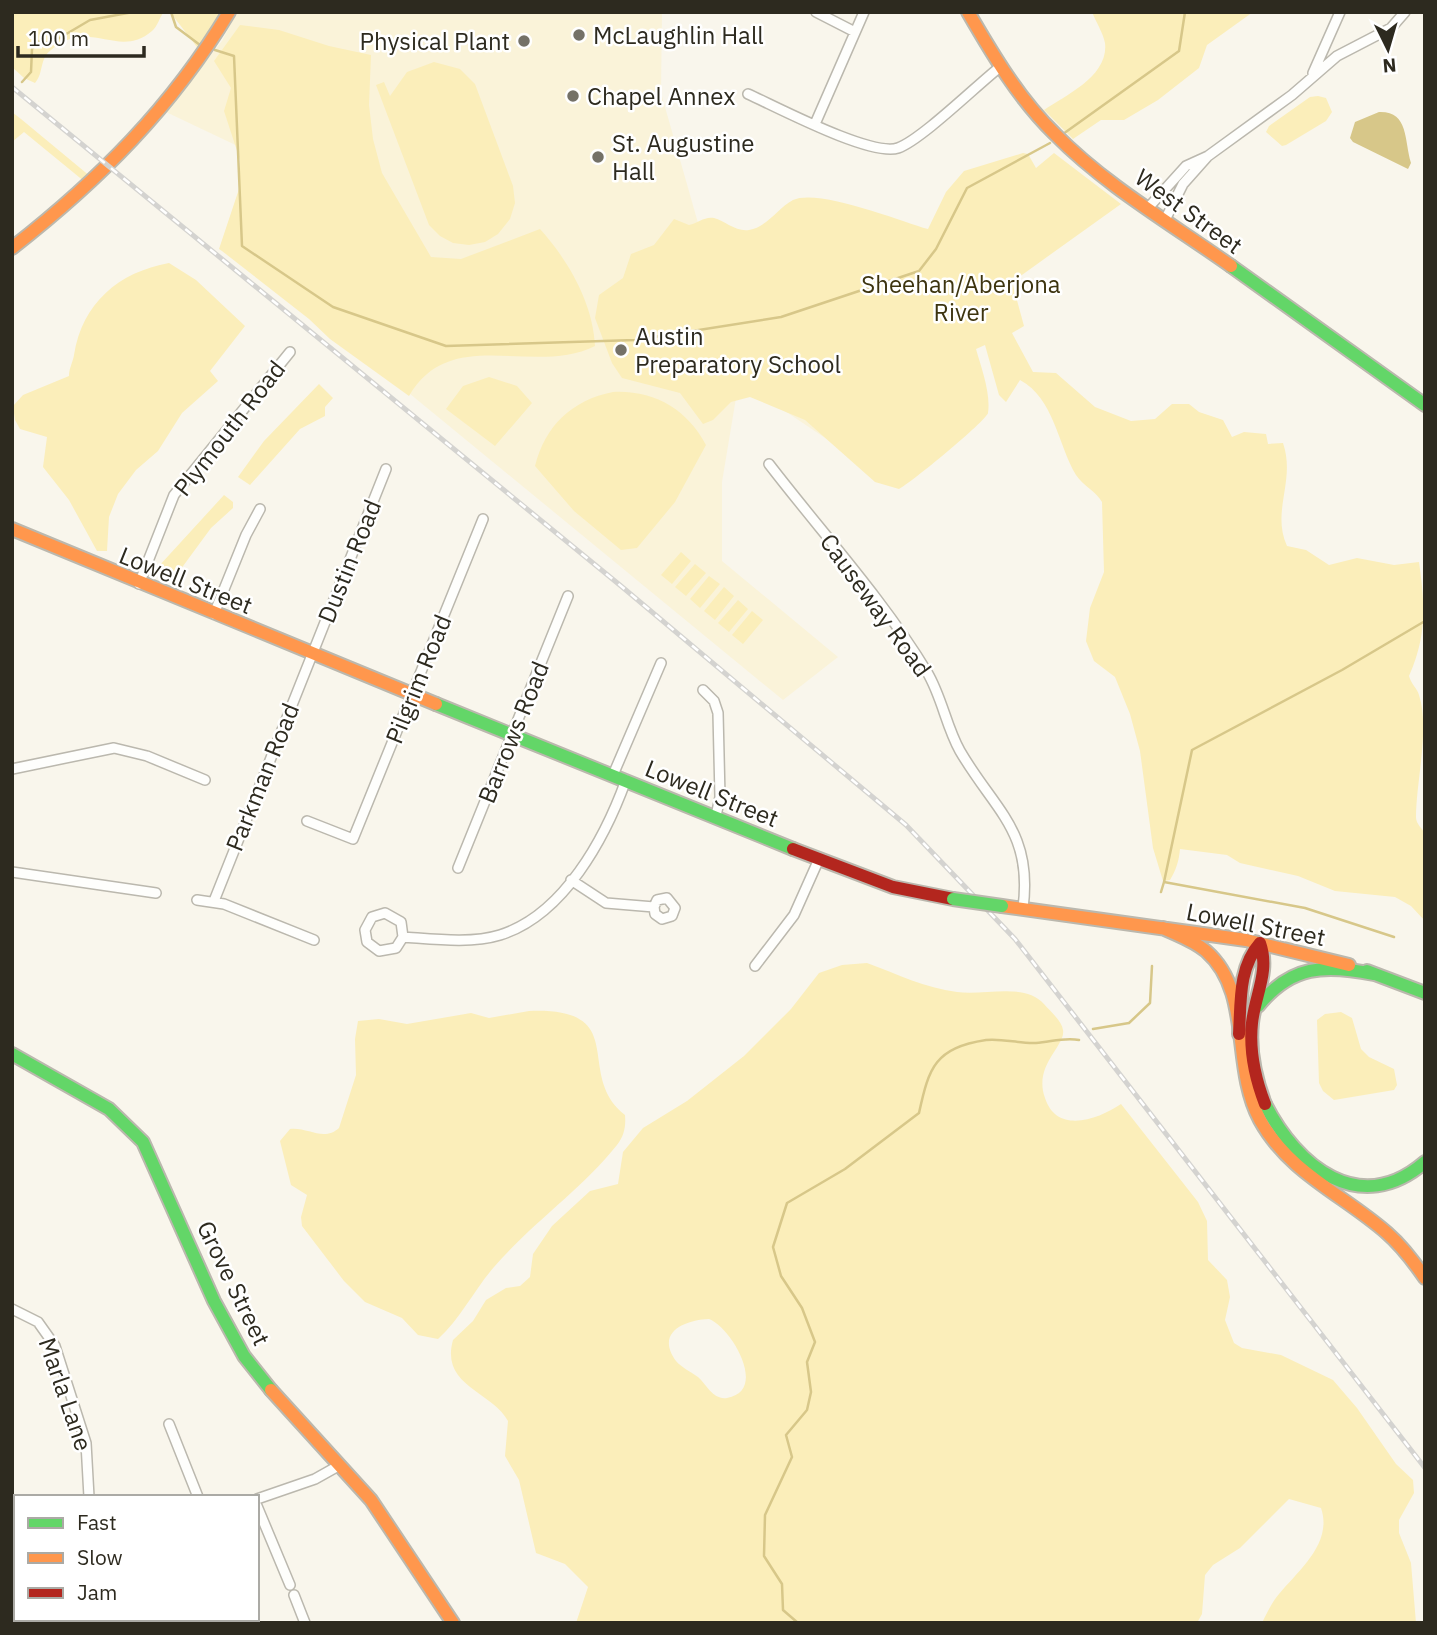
<svg xmlns="http://www.w3.org/2000/svg" width="1437" height="1635" font-family="'IBM Plex Sans',sans-serif">
<style>
.built{fill:#faf3d9}
.green{fill:#fbeeba;fill-rule:evenodd}
.water{fill:#d7c789}
.lines{fill:none;stroke-linecap:round;stroke-linejoin:round}
.stream{stroke:#d7c789;stroke-width:2.5}
.street-casing{stroke:#bbb8ae;stroke-width:12}
.fast-casing{stroke:#bbb8ae;stroke-width:16}
.slow-casing{stroke:#bbb8ae;stroke-width:16}
.jam-casing{stroke:#bbb8ae;stroke-width:16}
.street{stroke:#fefefc;stroke-width:9}
.fast{stroke:#63d668;stroke-width:12}
.slow{stroke:#ff974d;stroke-width:12}
.jam{stroke:#b3261e;stroke-width:12}
.rail-casing{stroke:#d4d3d0;stroke-width:5}
.rail{stroke:#fff;stroke-width:2.5;stroke-dasharray:8;stroke-linecap:butt}
.fast-bridge-casing{stroke:#bbb8ae;stroke-width:16;stroke-linecap:butt}
.fast-bridge{stroke:#63d668;stroke-width:12}
.poi-dot{fill:#747167;stroke:#fff;stroke-width:2.5}
.labels{text-anchor:middle;dominant-baseline:central;stroke-width:5;stroke-linejoin:round;paint-order:stroke}
.poi-label{font-size:24px;fill:#2d2a1f;stroke:#fff;text-anchor:start}
.street-label{font-size:24px;fill:#2d2a1f;stroke:#fff}
.park-label{font-size:24px;fill:#3d340f;stroke:#fff}
</style>
<rect width="100%" height="100%" fill="#f9f6ec"/>
<path class="built" d="M237 12H662L661 93 706 251 880 475 739 380 722 482V561L838 657 783 700 320 320 243 222 246 150 166 112 222 41Z"/>
<path class="green" d="M12 12H164C159 18 158 26 152 31 118 60 90 17 51 50 39 59 44 73 35 83L24 78 12 67Z
M170 12H221L201 47H197Z
M1092 12H1253L1207 45 1199 68 1158 100 1124 120H1101L1073 139 1044 110C1066 95 1109 76 1105 43 1103 33 1096 22 1092 12Z
M240 25 279 30 329 46 371 55 369 105 373 139 382 173 431 257 461 259 540 229C568 260 593 303 595 346 534 377 451 324 409 396L330 339 309 319 222 251 219 249 240 186V160L224 111 231 88 214 61Z
M434 62 460 69 475 84 513 186 515 203 510 219 498 234 485 242 469 245 453 243 440 236 429 225 376 85 384 82 390 96 407 72Z
M1318 96 1326 98 1332 112 1326 121 1286 145 1282 146 1266 132 1269 126 1310 97Z
M12 112 21 119 91 177 85 182 24 132 12 142Z
M1023 153 1028 154 1036 168 1054 153 1121 204 1012 282 1024 326 1012 333 1033 372 1056 373 1095 407 1131 421 1155 419 1172 404H1189L1199 412 1223 420 1232 437 1244 432 1266 434 1268 444 1283 443C1296 481 1271 511 1287 546L1306 550 1329 565 1357 558 1394 565 1419 562C1425 605 1427 635 1409 676 1411 684 1417 688 1419 695 1430 728 1416 782 1416 817 1416 825 1423 828 1425 835 1430 853 1425 900 1425 921L1411 906 1395 897 1335 891 1298 876 1240 863 1227 855 1180 849C1179 861 1176 870 1170 880L1163 881 1153 848 1140 751 1130 714 1115 677 1094 661 1086 641 1090 608 1104 572 1102 502C1096 491 1083 486 1076 475 1058 445 1054 398 1020 380L1006 402 999 395 985 345 976 349C981 367 991 393 988 413 986 421 911 483 899 489L875 482 805 420 750 397 731 402 713 420 703 424 680 393 622 378 612 363 595 318 599 295 623 278 631 254 654 245 674 219 689 225C698 223 705 216 714 218 725 221 736 232 749 230 767 227 778 208 793 200 818 188 900 221 928 229L946 192 964 171Z
M169 263 196 280 245 326 210 371 218 381 182 413 158 451 136 470 118 494 109 517 107 551H97L69 500 43 467 47 437 20 429 15 420 13 406 23 395 69 376C69 368 73 362 74 355 82 303 119 272 169 263Z
M489 377 517 386 532 403 495 446 446 409 463 386Z
M319 384 333 398 325 407V416L300 429 250 485 238 477 264 441Z
M613 392C654 390 687 409 706 445L675 502 637 548 621 550 574 511 535 466C545 426 572 400 613 392Z
M224 495 233 502V508L211 528 175 577 161 574 159 566Z
M681 552 691 561 672 584 661 575Z
M695 564 706 573 686 596 675 587Z
M709 576 720 584 700 608 690 599Z
M724 587 734 596 715 620 704 611Z
M738 600 748 609 729 632 718 623Z
M752 611 763 620 743 644 732 635Z
M867 963C897 974 925 988 957 992 984 996 1025 982 1044 1004 1050 1011 1062 1021 1063 1030 1066 1046 1033 1065 1045 1098 1057 1135 1099 1119 1121 1104L1198 1202 1207 1221 1208 1260 1227 1280 1230 1297 1225 1320 1234 1343 1242 1348 1281 1355 1333 1380 1357 1408 1396 1464 1413 1480 1414 1493 1399 1520V1533L1411 1563 1416 1623H1262C1267 1613 1272 1602 1279 1594 1299 1570 1333 1543 1321 1508L1289 1499 1240 1548 1213 1565 1205 1575 1202 1614 1197 1623H576L588 1587 565 1564 536 1553 519 1480 505 1456 508 1421C492 1391 440 1386 453 1340L473 1321 486 1300 506 1288 520 1286 530 1277 533 1254 552 1226 590 1191 618 1184 623 1152 643 1128 687 1101 744 1056 791 1009 819 973 842 965ZM709 1319C731 1327 769 1391 727 1398 713 1400 707 1385 698 1377 690 1371 682 1368 676 1361 655 1332 685 1320 709 1319Z
M529 1011C633 1007 573 1074 625 1115 626 1127 624 1136 617 1145 581 1190 532 1223 494 1267 474 1290 461 1318 438 1339L418 1335 402 1318 365 1302 344 1281 302 1226 301 1217 307 1195 291 1185 280 1141 290 1129C308 1127 324 1142 339 1128L356 1075 355 1039 358 1021 379 1019 407 1024 471 1013 489 1018Z
M1341 1012 1352 1018 1361 1049 1369 1057 1394 1069 1397 1085 1394 1090 1334 1100 1323 1091 1319 1083 1317 1020 1325 1014Z"/>
<path class="water" d="M1379 112C1409 111 1404 140 1411 163L1408 169 1353 142 1350 138 1355 122Z"/>
<g class="lines">
<path class="stream" d="M171 12 176 27 200 45
M215 50 234 56 242 246 333 307 446 346 635 340 781 317 919 271 936 249 967 188 1050 143
M22 82 31 72 32 49 39 41 51 43 90 20 133 12
M1063 134 1179 51 1185 12
M1164 882 1192 750 1342 670 1425 621
M1161 892 1164 882 1305 908 1394 937
M1093 1029 1129 1023 1150 1003 1152 966
M798 1623 783 1610 782 1584 764 1556 765 1515 792 1457 786 1435 807 1410 811 1392 807 1362 815 1342 802 1308 781 1276 773 1247 787 1203 845 1169 919 1113C929 1067 935 1048 986 1040 1002 1038 1020 1044 1036 1043 1051 1042 1064 1037 1079 1040"/>
<g class="street-casing">
<path id="street" d="M816 12 855 32
M1313 73 1340 12
M748 94C777 107 871 157 898 148 921 140 977 85 1000 67
M815 124 864 12
M1148 208 1186 166 1208 156 1292 95 1337 56 1391 28 1405 12
M1165 220 1183 184 1207 157
M769 464C822 533 882 598 927 672 942 697 946 726 960 751 995 811 1033 831 1023 908
M139 584 174 495 290 352
M214 614 246 535 260 509
M703 690 714 701 718 713 720 797 716 816
M12 769 114 748 147 756 205 780
M613 775 661 663
M307 821 353 839 483 519
M458 868 568 596
M12 872 156 893
M571 880 606 903 654 907 655 914 662 919 672 916 675 908 667 898 657 900 654 907
M197 900 224 904 314 940
M214 901 386 469
M403 937 396 948 379 951 367 942 365 930 372 917 385 913 401 922 403 937C433 939 471 944 500 935 564 915 605 838 626 780
M755 966 794 915 819 859
M12 1309 38 1322 55 1346 86 1443 89 1497
M169 1424 198 1497
M257 1499 315 1479 340 1465
M257 1506 290 1585
M12 1542H16
M294 1595 305 1623
M90 1619V1623"/>
</g>
<g class="fast-casing">
<path id="fast" d="M1231 266 1425 405
M436 704 793 849
M1367 971 1425 993
M1258 1006C1291 965 1325 964 1374 974
M12 1054 109 1109 143 1142 214 1301 244 1356 271 1390
M1265 1104C1297 1167 1360 1218 1425 1162"/>
</g>
<g class="slow-casing">
<path id="slow" d="M968 12C993 55 1019 99 1055 134 1106 186 1172 224 1231 266
M12 248C99 180 172 107 229 12
M12 529 436 704
M1002 906 1246 940 1349 965
M1163 928C1177 935 1193 940 1206 951 1253 992 1231 1066 1260 1120 1289 1173 1344 1195 1387 1233 1402 1246 1414 1262 1425 1278
M271 1390 371 1500 453 1623"/>
</g>
<g class="jam-casing">
<path id="jam" d="M793 849 893 887 953 899
M1239 1034C1241 1003 1238 968 1260 943 1270 971 1255 995 1252 1023 1249 1051 1255 1078 1265 1104"/>
</g>
<use href="#street" class="street"/>
<use href="#fast" class="fast"/>
<use href="#slow" class="slow"/>
<use href="#jam" class="jam"/>
<g class="rail-casing">
<path id="rail" d="M12 87 621 586 906 825 1015 939 1425 1468"/>
</g>
<use href="#rail" class="rail"/>
<g class="fast-bridge-casing">
<path id="fast-bridge" d="M953 899 1002 906"/>
</g>
<use href="#fast-bridge" class="fast-bridge"/>
</g>
<g class="poi-dot">
<circle cx="579" cy="35" r="7"/>
<circle cx="524" cy="41" r="7"/>
<circle cx="573" cy="96" r="7"/>
<circle cx="598" cy="157" r="7"/>
<circle cx="621" cy="350" r="7"/>
</g>
<g class="labels">
<g class="poi-label">
<text x="593" y="35">McLaughlin Hall</text>
<text x="510" y="41" text-anchor="end">Physical Plant</text>
<text x="587" y="96">Chapel Annex</text>
<text x="612" y="143">St. Augustine<tspan x="612" dy="28">Hall</tspan></text>
<text x="635" y="336">Austin<tspan x="635" dy="28">Preparatory School</tspan></text>
</g>
<g class="street-label">
<text transform="translate(1189 211) rotate(36)">West Street</text>
<text transform="translate(229 428) rotate(-52)">Plymouth Road</text>
<text transform="translate(349 561) rotate(-68)">Dustin Road</text>
<text transform="translate(186 580) rotate(22)">Lowell Street</text>
<text transform="translate(876 605) rotate(54)">Causeway Road</text>
<text transform="translate(418 679) rotate(-68)">Pilgrim Road</text>
<text transform="translate(513 732) rotate(-68)">Barrows Road</text>
<text transform="translate(262 777) rotate(-68)">Parkman Road</text>
<text transform="translate(712 793) rotate(22)">Lowell Street</text>
<text transform="translate(1256 924) rotate(11)">Lowell Street</text>
<text transform="translate(234 1283) rotate(64)">Grove Street</text>
<text transform="translate(66 1394) rotate(71)">Marla Lane</text>
</g>
<g class="park-label">
<text x="961" y="284">Sheehan/Aberjona<tspan x="961" dy="28">River</tspan></text>
</g>
</g>
<rect width="1437" height="1635" fill="none" stroke="#2d2a1f" stroke-width="28"/>
<rect x="14" y="1495" width="245" height="126" fill="#ffffff" stroke="#abaaa5" stroke-width="2"/>
<rect x="28" y="1518" width="35" height="10" fill="#63d668" stroke="#abaaa5" stroke-width="2"/>
<text x="77" y="1530" font-size="21" fill="#2d2a1f">Fast</text>
<rect x="28" y="1553" width="35" height="10" fill="#ff974d" stroke="#abaaa5" stroke-width="2"/>
<text x="77" y="1565" font-size="21" fill="#2d2a1f">Slow</text>
<rect x="28" y="1588" width="35" height="10" fill="#b3261e" stroke="#abaaa5" stroke-width="2"/>
<text x="77" y="1600" font-size="21" fill="#2d2a1f">Jam</text>
<g transform="translate(1388 49) rotate(175)" stroke="#ffffff" stroke-width="5" paint-order="stroke">
<path d="M0-5L12 26L0 18L-12 26Z" fill="#2d2a1f"/>
<text y="-10" font-size="19" font-weight="bold" text-anchor="middle" fill="#2d2a1f">N</text>
</g>
<path d="M18 46v10h126v-10" fill="none" stroke="#2d2a1f" stroke-width="3.5"/>
<text x="28" y="46" font-size="21" fill="#2d2a1f" stroke="#ffffff" stroke-width="5" paint-order="stroke">100 m</text>
</svg>
